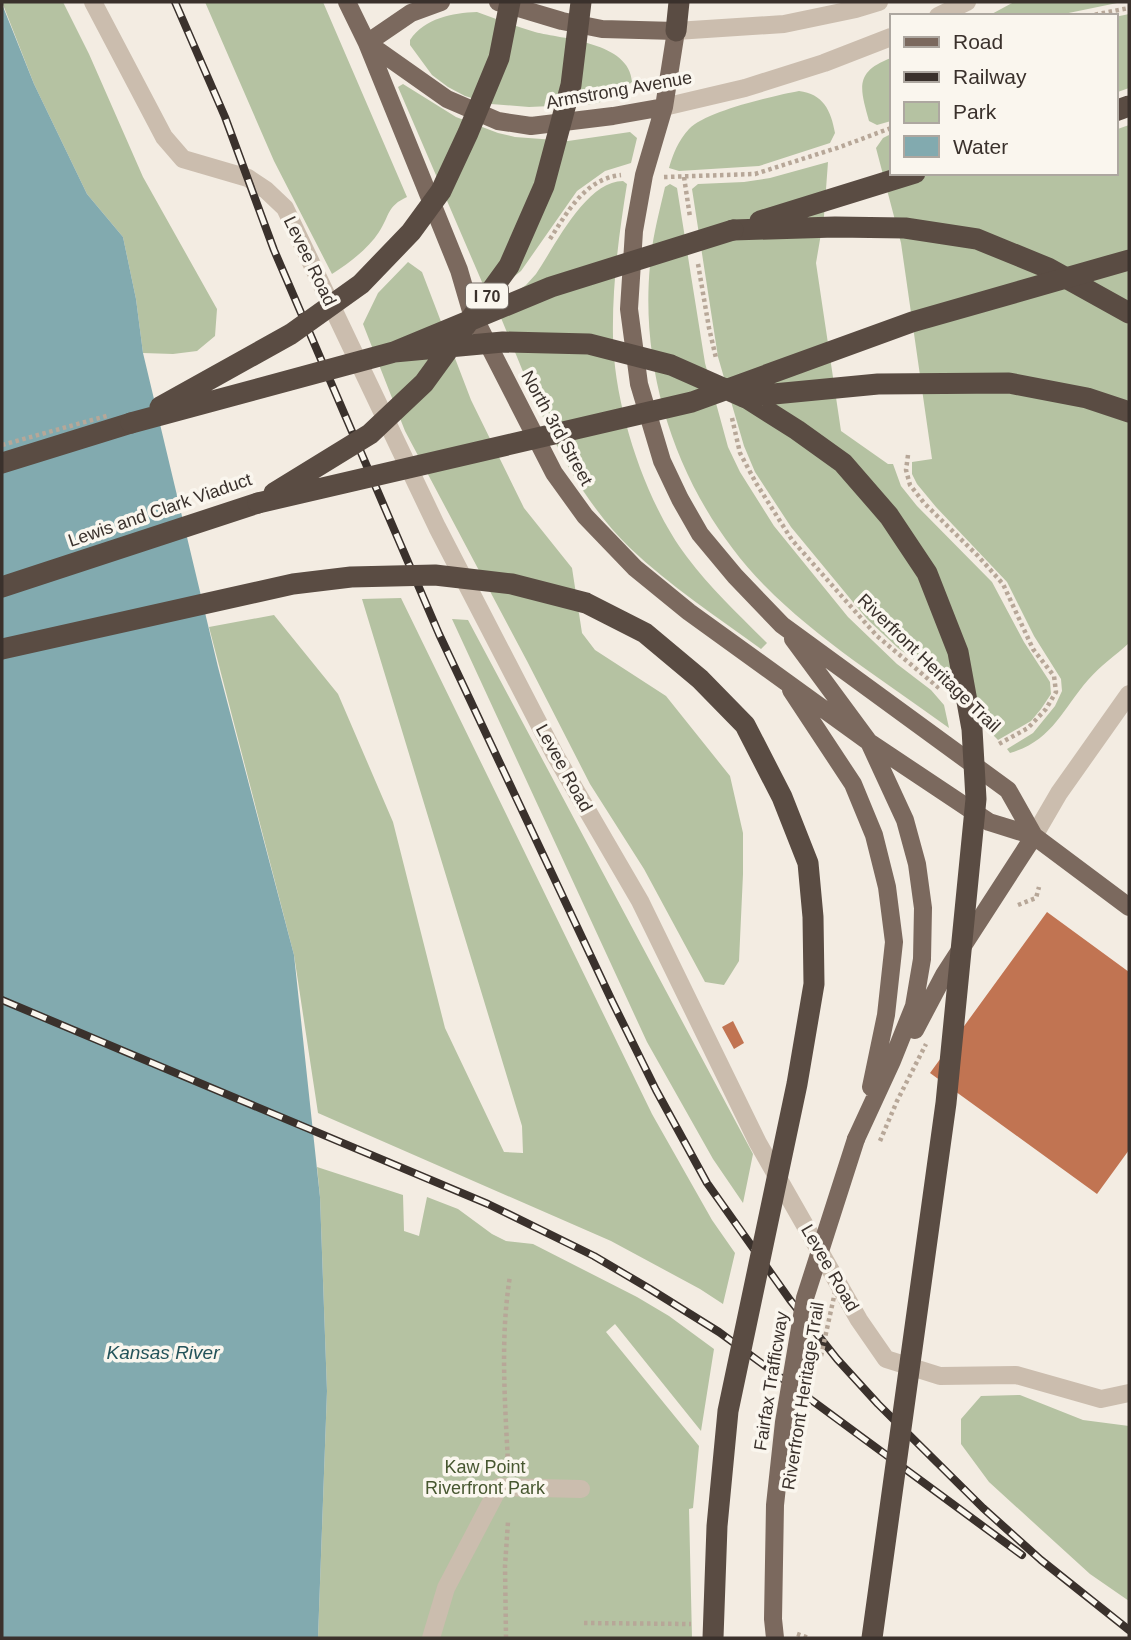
<svg xmlns="http://www.w3.org/2000/svg" width="1131" height="1640" font-family="Arial,sans-serif">
<style>
.green{fill:#b5c2a2}
.water{fill:#82aaaf}
.building{fill:#c17452}
.lines{fill:none;stroke-linecap:round;stroke-linejoin:round}
.path{stroke:#b7a798;stroke-width:4.5;stroke-dasharray:3.5 3.5;stroke-linecap:butt}
.minor{stroke:#cbbdae;stroke-width:18}
.major{stroke:#7b695e;stroke-width:18}
.highway{stroke:#5a4c43;stroke-width:21}
.rail-casing{stroke:#3a312c;stroke-width:8}
.rail{stroke:#faf6ee;stroke-width:5;stroke-dasharray:16;stroke-linecap:butt}
.path-bridge{stroke:#b7a798;stroke-width:4.5;stroke-dasharray:3.5 3.5;stroke-linecap:butt}
.major-bridge{stroke:#7b695e;stroke-width:18}
.highway-bridge{stroke:#5a4c43;stroke-width:21}
.labels{text-anchor:middle;dominant-baseline:central;stroke-width:7;stroke-linejoin:round;paint-order:stroke}
.shield{fill:#faf6ee;stroke:#746c66;stroke-width:2}
.shield-label{font-size:16px;font-weight:bold;fill:#3a312c}
.street-label{font-size:18px;fill:#3a312c;stroke:#faf6ee}
.park-label{font-size:18px;fill:#475730;stroke:#faf6ee}
.water-label{font-size:19px;font-style:italic;fill:#23535a;stroke:#faf6ee}
</style>
<rect width="100%" height="100%" fill="#f3ece2"/>
<path class="green" d="M2 2H63L89 54 143 177 217 309 215 336 197 351 173 354 143 353 136 299 123 237 87 194 34 84Z
M205 2H323L407 197C387 206 390 215 379 232 368 249 349 263 332 274L274 161Z
M1014 2H1122L1054 16H988Z
M477 12C496 19 515 26 535 32 562 39 630 42 632 82L614 97 595 104 529 107 491 104 465 96 448 87 432 75 410 45V40C425 18 452 13 477 12Z
M1129 14V88L1115 93V17Z
M891 58V121L877 125 869 121C860 88 854 72 891 58Z
M403 84 456 117 498 133 515 137 568 141 630 132 637 138 631 163 605 171 577 191 521 271 511 279 485 289 398 87Z
M799 91C823 94 831 110 835 133L830 143 759 166 679 171 669 168C673 154 678 141 689 129 706 111 773 96 799 91Z
M1129 125V643C1116 655 1100 666 1088 680 1062 710 1052 741 1010 753L1007 749 1033 733 1055 706 1062 691 1061 679 1034 636 1007 582 936 507 917 484 912 474V462L932 459 901 243 876 148 883 138 891 134V173H1115V130Z
M828 162 824 216 816 263 841 431 888 464H893L901 486 917 506 992 582 1024 642 1050 682 1051 694 1041 709 1031 721 998 740 930 671 898 648 867 619 791 527 755 472 744 446 718 357 692 189 698 184 744 182 770 178Z
M623 181 627 184C619 234 612 286 613 337 614 406 645 502 687 557 710 588 739 615 767 643L761 649C717 617 670 586 630 548 563 483 531 389 496 306L526 285 536 274C555 246 586 181 623 181Z
M670 184 677 188 705 363 728 447 740 472 774 526 848 617 897 664 931 690 944 705 949 728C886 682 818 640 764 585 683 502 639 381 650 265 652 239 659 213 665 187Z
M408 262 422 272 471 400 524 508 572 568 582 633 595 650 666 696 730 776 743 833V874L739 961 724 985 705 982 644 869 590 784 527 661 405 431 363 324 378 293Z
M401 598 652 1114 712 1220 735 1253 723 1304 700 1289 611 1241 318 1113 294 955 209 627 274 615 338 694 393 822 445 1028 504 1152 523 1153 522 1126 362 599Z
M452 619 468 620 753 1154 743 1203 713 1159 647 1042Z
M317 1167 403 1195 404 1231 419 1236 427 1197 458 1209 492 1234 506 1241 533 1244 637 1297 669 1316 714 1349 701 1431 615 1324 606 1332 699 1446 693 1508 689 1509 692 1638H318L327 1391 320 1197Z
M1020 1395 1083 1420 1129 1426V1601L1090 1574 989 1482 961 1444V1419L981 1396Z"/>
<path class="water" d="M2 4 34 84 87 194 123 237 136 299 143 353 218 667 294 955 320 1197 327 1391 318 1638H2Z"/>
<path class="building" d="M1047 912 1129 972V1150L1097 1194 930 1073Z
M733 1021 744 1043 734 1049 722 1027Z"/>
<g class="lines">
<path class="path" d="M1088 16 1129 8
M664 177 755 174 840 147 891 128
M684 177 690 217
M550 239C568 211 585 179 621 175
M698 264 709 328 716 358
M732 418 740 453 756 483 792 540 877 636 940 689
M908 455 906 470 910 485 924 503 978 556 1003 584 1033 649 1054 676 1056 692 1046 709 1028 728 997 745
M1018 905 1036 898 1039 887
M508 1464C505 1401 500 1338 510 1276
M584 1623 691 1624
M797 1634 809 1638
M506 1638 505 1566 508 1522"/>
<path class="minor" d="M93 2 164 137 183 159 248 178 266 190 285 208 437 527 555 755 640 901 758 1143 859 1320 886 1359 940 1376 1016 1375 1101 1399 1129 1393
M938 16 967 2
M676 31 784 24 856 9 879 2
M664 107 745 88 824 63 891 37
M1034 836 1059 793 1129 694
M431 1638 446 1588 499 1487 581 1489"/>
<path class="major" d="M347 2 367 43 459 270 471 311 554 473 585 516 635 568 689 612 869 742 989 822 1034 836
M498 2 562 21 602 29 676 31 664 107 644 175 634 231 629 309 639 384 662 461 680 499 700 534 735 576 782 625 1008 790 1034 836 1129 907
M367 43 411 13 441 2
M369 44 447 99 498 121 531 126 613 116 664 107
M793 639 869 742 905 820 917 864 923 908 922 959 914 1006 892 1061 856 1139
M791 690 853 784 874 835 887 887 894 942 886 1015 871 1087
M915 1030 944 975 1034 836"/>
<path class="highway" d="M676 31 679 2
M1115 111 1129 106
M760 221 915 173
M733 230 835 227 905 228 977 239 1048 268 1129 313
M2 463 131 423
M2 587 258 503"/>
<g class="rail-casing">
<path id="rail" d="M175 2 225 117 274 250 439 634 612 1001 656 1090 707 1183 790 1300 837 1359 878 1404 983 1508 1041 1560 1129 1630
M2 1000 488 1204 594 1256 650 1289 719 1332 1022 1555"/>
</g>
<use href="#rail" class="rail"/>
<path class="path-bridge" d="M2 445 110 415
M880 1141 897 1101 926 1044
M821 1356 837 1283"/>
<path class="major-bridge" d="M775 1638 773 1619 775 1505 784 1422 805 1298 856 1139"/>
<path class="highway-bridge" d="M394 352 503 342 589 344 671 365 748 399 797 430 843 463 889 516 927 573 958 652 972 729 976 799 946 1103 872 1638
M743 397 878 384 1009 383 1087 398 1129 412
M160 407 291 334 361 284 411 232 441 191 468 133 499 58 510 2
M131 423 394 352 551 287 733 230
M274 493 370 434 424 383 509 266 544 186 571 85 581 2
M258 503 692 402 912 322 1129 260
M2 649 293 584 351 577 435 575 512 584 586 603 645 633 700 679 745 725 782 797 808 863 813 917 814 984 797 1084 728 1411 717 1526 713 1638"/>
</g>
<g class="labels">
<rect class="shield" x="466" y="283.5" width="42" height="25" rx="5"/>
<g class="shield-label">
<text x="487" y="296">I 70</text>
</g>
<g class="street-label">
<text transform="translate(619 90) rotate(-10)">Armstrong Avenue</text>
<text transform="translate(310 261) rotate(64)">Levee Road</text>
<text transform="translate(557 428) rotate(61)">North 3rd Street</text>
<text transform="translate(160 510) rotate(-19)">Lewis and Clark Viaduct</text>
<text transform="translate(929 663) rotate(44)">Riverfront Heritage Trail</text>
<text transform="translate(564 768) rotate(61)">Levee Road</text>
<text transform="translate(830 1268) rotate(60)">Levee Road</text>
<text transform="translate(771 1381) rotate(-81)">Fairfax Trafficway</text>
<text transform="translate(803 1396) rotate(-81)">Riverfront Heritage Trail</text>
</g>
<g class="park-label">
<text x="485" y="1467">Kaw Point<tspan x="485" dy="21">Riverfront Park</tspan></text>
</g>
<g class="water-label">
<text x="163" y="1352">Kansas River</text>
</g>
</g>
<rect width="1131" height="1640" fill="none" stroke="#3a312c" stroke-width="7"/>
<rect x="890" y="14" width="228" height="161" fill="#faf6ee" stroke="#ada7a0" stroke-width="2"/>
<rect x="904" y="37" width="35" height="10" fill="#7b695e" stroke="#ada7a0" stroke-width="2"/>
<text x="953" y="49" font-size="21" fill="#3a312c">Road</text>
<rect x="904" y="72" width="35" height="10" fill="#3a312c" stroke="#ada7a0" stroke-width="2"/>
<text x="953" y="84" font-size="21" fill="#3a312c">Railway</text>
<rect x="904" y="102" width="35" height="21" fill="#b5c2a2" stroke="#ada7a0" stroke-width="2"/>
<text x="953" y="119" font-size="21" fill="#3a312c">Park</text>
<rect x="904" y="136" width="35" height="21" fill="#82aaaf" stroke="#ada7a0" stroke-width="2"/>
<text x="953" y="154" font-size="21" fill="#3a312c">Water</text>
</svg>
